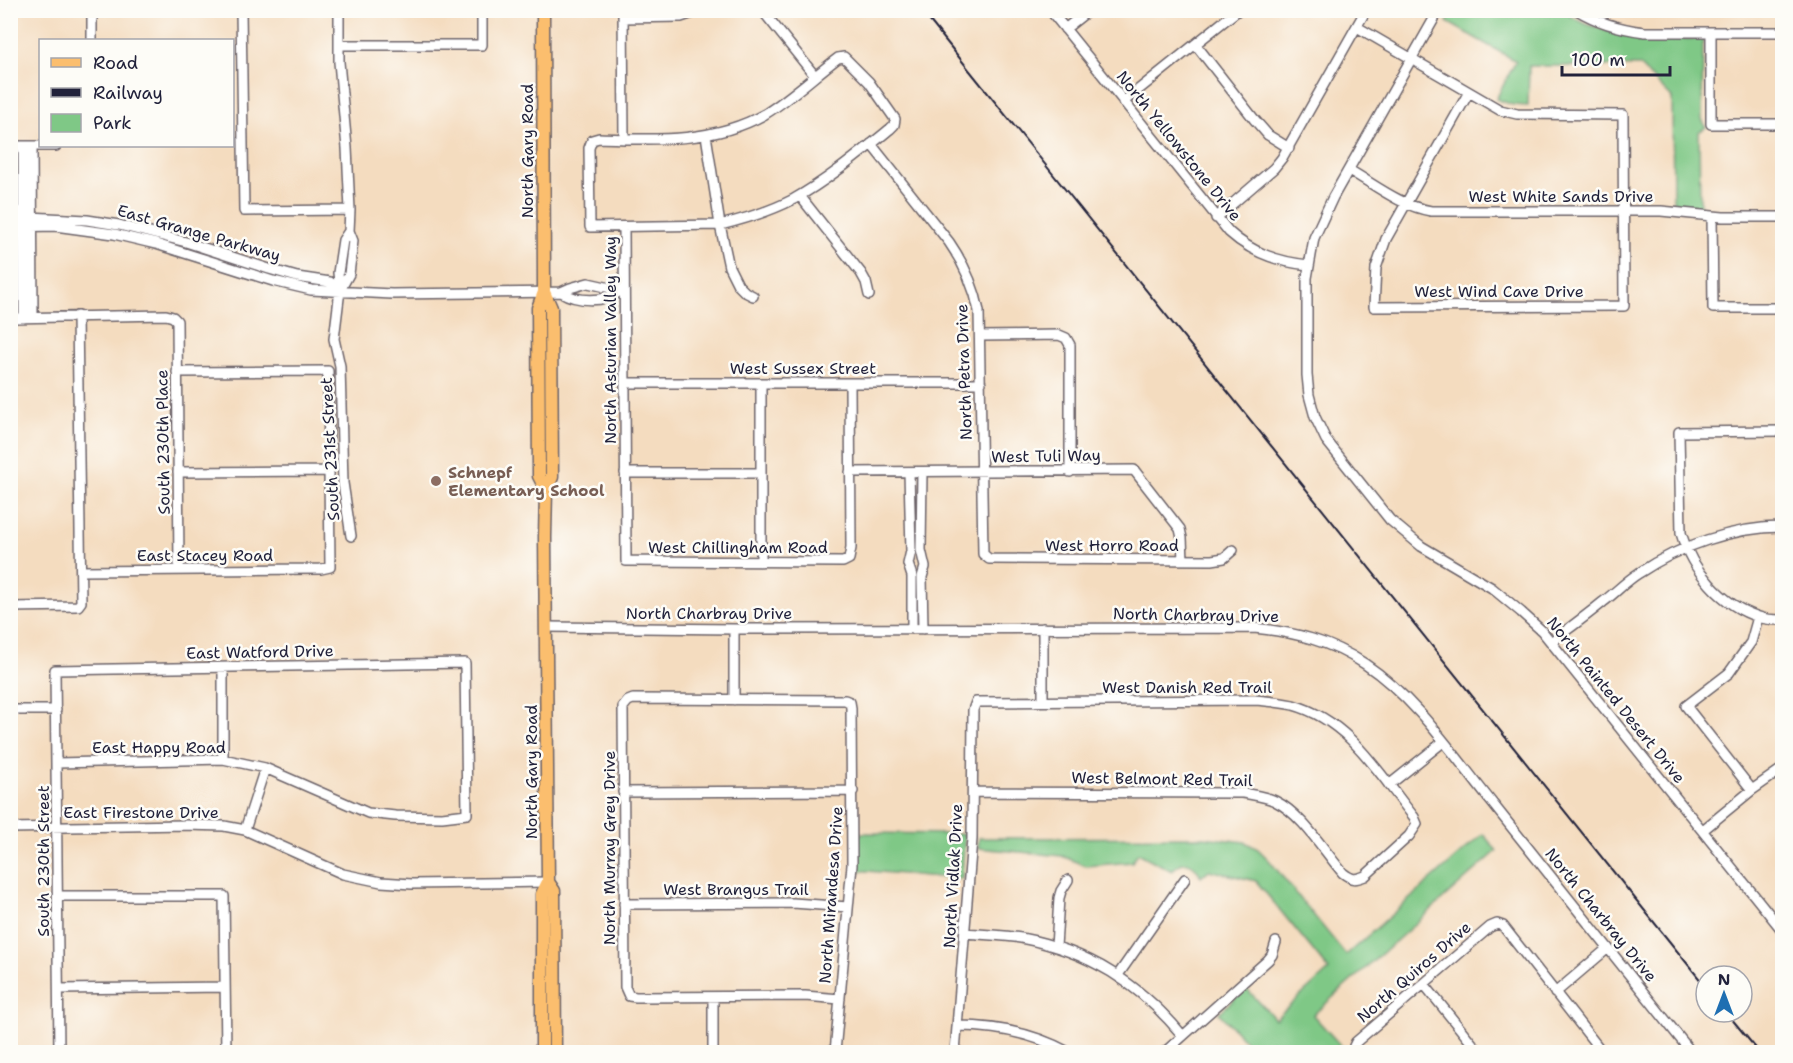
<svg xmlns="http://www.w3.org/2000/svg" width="1793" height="1063" font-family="'Shantell Sans',sans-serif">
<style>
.green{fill:#7fc886;stroke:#507560;stroke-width:1.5}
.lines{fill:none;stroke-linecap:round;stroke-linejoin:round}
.minor-casing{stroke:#6c6369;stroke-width:12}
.major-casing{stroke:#6c6369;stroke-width:15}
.minor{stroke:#fff;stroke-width:9}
.major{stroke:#fbbe6e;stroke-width:12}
.rail{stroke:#22223b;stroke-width:2}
.education-dot{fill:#8d6e63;stroke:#fdfcf7;stroke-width:2}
.labels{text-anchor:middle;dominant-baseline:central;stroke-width:5;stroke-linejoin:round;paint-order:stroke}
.street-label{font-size:16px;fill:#22223b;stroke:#fdfcf7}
.education-label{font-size:16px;font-weight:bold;fill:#785e54;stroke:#fdfcf7;text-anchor:start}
</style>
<rect width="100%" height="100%" fill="#fdfcf7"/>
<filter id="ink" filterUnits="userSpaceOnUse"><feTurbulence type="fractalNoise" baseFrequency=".0167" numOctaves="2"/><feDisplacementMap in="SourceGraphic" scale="12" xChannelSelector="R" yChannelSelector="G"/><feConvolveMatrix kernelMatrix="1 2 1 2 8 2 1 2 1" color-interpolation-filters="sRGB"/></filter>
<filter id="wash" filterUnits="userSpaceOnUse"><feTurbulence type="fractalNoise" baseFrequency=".008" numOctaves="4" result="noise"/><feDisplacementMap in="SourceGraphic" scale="24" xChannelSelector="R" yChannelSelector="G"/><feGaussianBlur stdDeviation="1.35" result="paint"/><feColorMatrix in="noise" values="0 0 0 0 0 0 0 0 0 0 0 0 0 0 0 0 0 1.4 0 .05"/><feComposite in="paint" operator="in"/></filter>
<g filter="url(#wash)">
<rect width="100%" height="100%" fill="#f4dcbf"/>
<path class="green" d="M1453 11H1561L1586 24 1622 35 1641 38 1700 39 1703 40 1702 119 1706 127 1699 132 1700 207 1673 204 1672 98 1640 66H1529L1528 106 1513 105 1496 99 1516 61 1447 22Z
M857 833 965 834 962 879 856 870Z
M1483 834 1497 851 1313 1015 1342 1047H1346V1052H1236L1247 1043 1219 1013 1246 988 1275 1019 1329 970 1256 881 1209 870 1201 877C1195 862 1183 857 1172 871L1138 853 1132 862 1086 866 1062 856 978 848 979 838 1204 837 1245 842 1258 849 1269 860 1346 955Z"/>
</g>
<g filter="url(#ink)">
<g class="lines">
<g class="minor-casing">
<path id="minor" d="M92 10V40
M241 10 244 211 350 210
M339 10V62L347 148 350 210 349 231 353 241 349 274 340 290
M623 10 624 139
M762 10 815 76
M1050 10 1229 232C1252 253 1278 262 1309 265
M1439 10 1333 197 1314 238 1307 278V375L1309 395 1315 417 1326 440 1390 520 1421 546 1492 588 1521 612 1542 631 1782 930
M1577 10C1598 23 1621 29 1645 32H1782
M623 18 681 17 702 10
M1357 27 1500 110 1517 114 1623 115 1624 306 1374 307 1376 268 1386 239 1469 92
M1065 29 1089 10
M1711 32V124H1782
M339 45H482V10
M1196 45 1254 119 1268 135 1289 148
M844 57 869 82 895 119 894 125 890 129C859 154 828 180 794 199 771 211 745 219 720 225L590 227 589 148 592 140 599 138C655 140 714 143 765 114 791 98 814 76 838 58Z
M1123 102 1238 10
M706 135 720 225 729 267 738 285 745 292 753 296
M871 144 949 242C964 264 974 285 979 311L983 554 989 559 1212 560 1224 558 1233 550
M10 146H56
M23 146 24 318
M32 146 33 317
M1349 170C1375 185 1401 206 1431 211H1661L1723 217H1782
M800 196 861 273 866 282 869 295
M10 216 87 220 119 225 186 242 269 269 297 277 330 282 340 290
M1712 216 1713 308H1782
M1216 218 1274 168 1282 158 1366 10
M10 227 55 226 114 234 156 244 273 281 311 290 392 294 561 292 570 288 588 283 624 291
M624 227 626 561 843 562 849 559 851 548 850 383
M349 231 343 240 338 273 340 290 334 339 340 366 343 483 351 536
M561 292C577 302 605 303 620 291
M10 318 166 315 173 317 177 321 179 569
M980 336 1059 335 1066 338 1070 345V472
M625 383H981
M761 383V562
M1782 431 1679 432 1681 533C1691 569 1722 606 1759 617 1766 620 1775 620 1782 620
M178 472 329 471
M850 472 1134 470 1180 529 1182 538 1183 560
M909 472 911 551 908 564 912 576V629
M922 472 921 550 925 567 922 577 923 629
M625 473H761
M81 571 321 569 330 567 328 371 177 372
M10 607 78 606 81 602 77 316
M546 627 734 629 1254 628C1294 632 1331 641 1365 664 1416 698 1455 757 1493 804 1559 887 1626 970 1691 1052
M1043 628V701
M1551 642C1568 629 1586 616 1603 602 1615 593 1626 581 1639 573 1679 546 1734 527 1782 527
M223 668V759
M734 700V629
M10 710H56
M57 763 223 759 265 768 368 813 395 816 442 817 467 814 465 663 55 670 59 1052
M1389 785 1443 742
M1752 790 1686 706 1729 673 1751 642 1758 617
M623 792 853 791
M10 828 185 825 224 826 245 830 343 874 381 882 412 884 548 882
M245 830 265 768
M1703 830 1752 790 1782 769
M58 896H224L226 1052
M624 904 793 903 848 907
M966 933C984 935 1003 935 1021 938 1089 951 1139 983 1183 1036
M1056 947 1059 898 1061 891 1068 880
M1118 975 1185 879
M1424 984 1479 1052
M59 989 225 987
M1555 993 1608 948
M713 997V1052
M958 1026C997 1026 1033 1033 1068 1052
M835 1052 852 865 851 708 850 702 845 700 633 699 628 701 623 707 625 987 629 996 636 997 805 996 840 999
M955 1052 972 839 973 710 976 702 1255 700C1268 701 1280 702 1293 705 1349 720 1380 775 1414 817L1417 824 1409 836 1365 876C1355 880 1352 880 1343 873 1324 851 1302 814 1275 801 1265 796 1253 795 1243 793L973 792
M1165 1052 1268 960 1272 955 1276 942
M1355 1052 1354 1046 1356 1042 1490 927 1497 924 1503 926 1602 1052"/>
</g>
<g class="major-casing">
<path id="major" d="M543 10 544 292 538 308 539 476 546 490
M544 292 551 308 552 477 546 490 545 537 548 882 554 891 555 1052
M542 1052V894L548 882"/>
</g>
<use href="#minor" class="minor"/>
<use href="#major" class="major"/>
<path class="rail" d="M921 10 1706 987
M1726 1012 1759 1052"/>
</g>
</g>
<circle class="education-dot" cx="436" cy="481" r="6"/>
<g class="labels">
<g class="street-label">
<text transform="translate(1179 146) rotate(51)">North Yellowstone Drive</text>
<text transform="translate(527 151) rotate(-90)">North Gary Road</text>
<text x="1561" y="196">West White Sands Drive</text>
<text transform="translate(199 233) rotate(16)">East Grange Parkway</text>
<text x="1499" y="291">West Wind Cave Drive</text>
<text transform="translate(610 340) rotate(-90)">North Asturian Valley Way</text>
<text x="803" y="368">West Sussex Street</text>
<text transform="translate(964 372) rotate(-92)">North Petra Drive</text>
<text transform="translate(163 442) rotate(-91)">South 230th Place</text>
<text transform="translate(330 449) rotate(-93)">South 231st Street</text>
<text transform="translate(1046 456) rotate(-1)">West Tuli Way</text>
<text x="1112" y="545">West Horro Road</text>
<text x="738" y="547">West Chillingham Road</text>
<text x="205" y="555">East Stacey Road</text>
<text x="709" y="613">North Charbray Drive</text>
<text transform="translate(1196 615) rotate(1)">North Charbray Drive</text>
<text transform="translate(260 652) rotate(-1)">East Watford Drive</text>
<text x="1187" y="687">West Danish Red Trail</text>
<text transform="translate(1616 700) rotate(51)">North Painted Desert Drive</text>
<text x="159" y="747">East Happy Road</text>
<text transform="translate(531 772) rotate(-90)">North Gary Road</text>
<text transform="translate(1162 779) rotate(1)">West Belmont Red Trail</text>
<text x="141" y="812">East Firestone Drive</text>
<text transform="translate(609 848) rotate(-90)">North Murray Grey Drive</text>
<text transform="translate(43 861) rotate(-90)">South 230th Street</text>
<text transform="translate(953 876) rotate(-87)">North Vidlak Drive</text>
<text x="736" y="889">West Brangus Trail</text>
<text transform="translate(831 895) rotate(-86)">North Mirandesa Drive</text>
<text transform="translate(1601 915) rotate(51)">North Charbray Drive</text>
<text transform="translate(1414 972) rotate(-41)">North Quiros Drive</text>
</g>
<g class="education-label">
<text x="448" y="472">Schnepf<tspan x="448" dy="18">Elementary School</tspan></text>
</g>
</g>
<rect width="1793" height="1063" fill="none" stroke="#fdfcf7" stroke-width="36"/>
<rect x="39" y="39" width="195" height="108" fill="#fdfcf7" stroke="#a5a5ac" stroke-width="1.5"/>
<rect x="51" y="58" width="30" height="9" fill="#fbbe6e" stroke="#a5a5ac" stroke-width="1.5"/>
<text x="93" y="69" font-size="18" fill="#22223b">Road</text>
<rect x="51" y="88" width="30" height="9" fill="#22223b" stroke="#a5a5ac" stroke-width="1.5"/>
<text x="93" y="99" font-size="18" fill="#22223b">Railway</text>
<rect x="51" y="114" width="30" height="18" fill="#7fc886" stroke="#a5a5ac" stroke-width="1.5"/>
<text x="93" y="129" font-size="18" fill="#22223b">Park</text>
<g transform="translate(1724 994)"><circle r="28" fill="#fdfcf7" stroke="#a5a5ac" stroke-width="1.5"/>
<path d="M0-4.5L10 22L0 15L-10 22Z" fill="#1f6fb2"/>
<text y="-9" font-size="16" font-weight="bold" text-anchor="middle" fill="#22223b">N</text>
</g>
<path d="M1562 66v9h108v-9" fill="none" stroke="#22223b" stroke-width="3"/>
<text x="1571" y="66" font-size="18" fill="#22223b" stroke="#fdfcf7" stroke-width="4.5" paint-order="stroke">100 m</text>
</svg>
